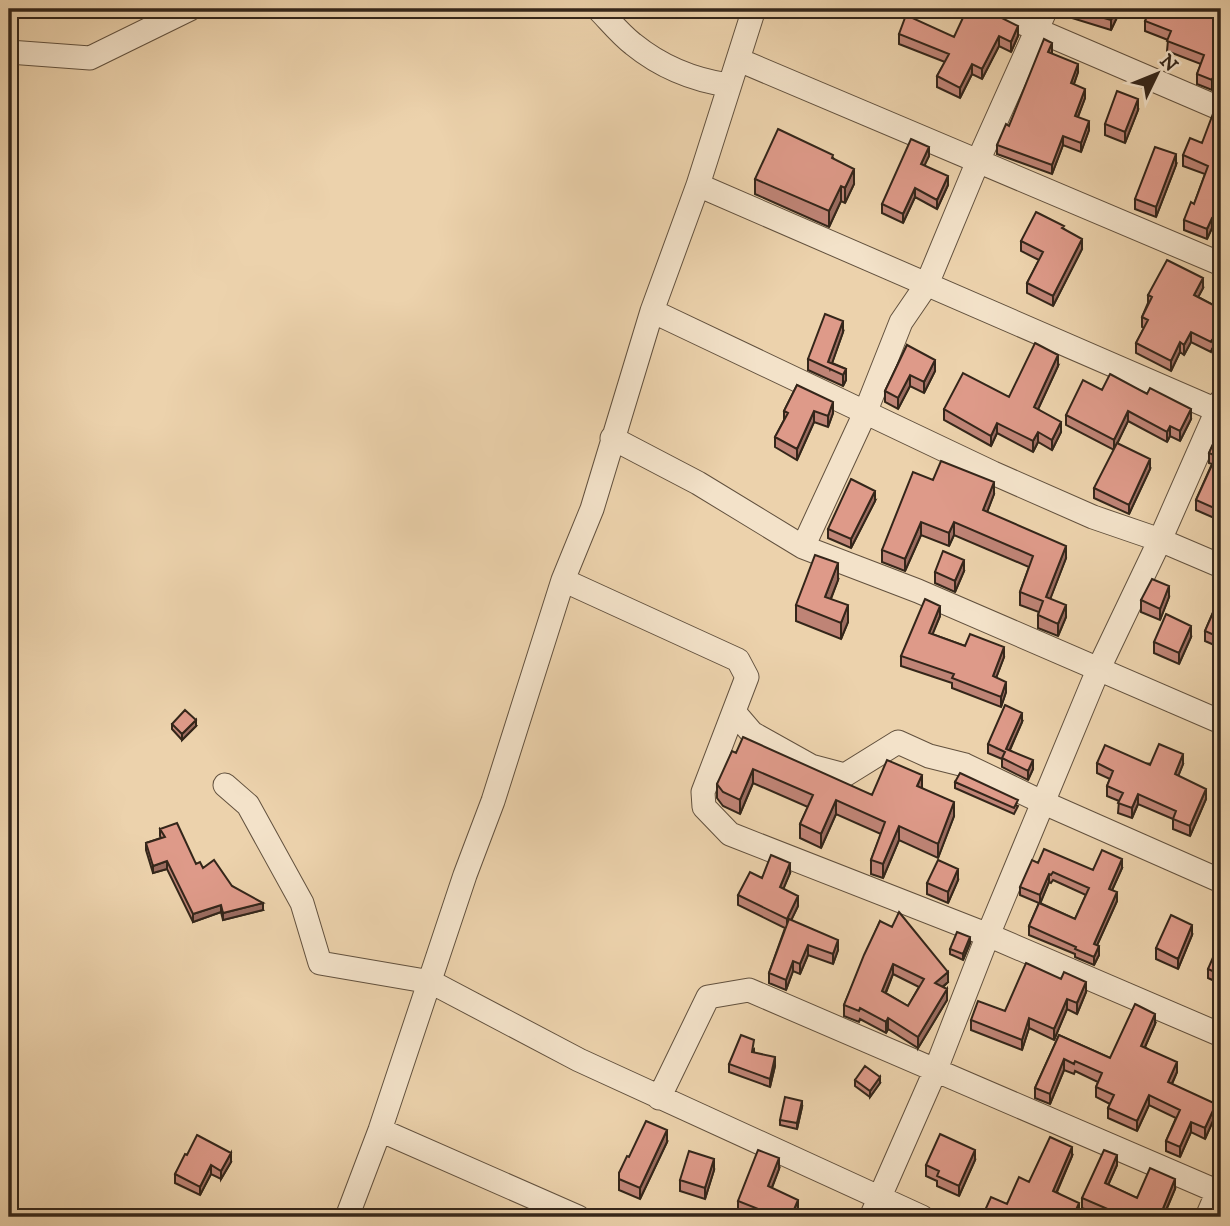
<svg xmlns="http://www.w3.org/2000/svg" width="1230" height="1226" font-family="'IM FELL DW Pica',serif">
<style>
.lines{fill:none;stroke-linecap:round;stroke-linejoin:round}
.minor-casing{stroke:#62513e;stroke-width:25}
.minor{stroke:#f3e2c9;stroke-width:23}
.wall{fill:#bf8476;stroke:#34261a;stroke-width:2;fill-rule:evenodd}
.shaded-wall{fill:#9b6c60;stroke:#34261a;stroke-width:2}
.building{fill:#de9a89;stroke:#34261a;stroke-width:2;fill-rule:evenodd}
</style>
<rect width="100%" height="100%" fill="#ecd2ac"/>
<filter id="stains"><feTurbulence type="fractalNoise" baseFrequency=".00286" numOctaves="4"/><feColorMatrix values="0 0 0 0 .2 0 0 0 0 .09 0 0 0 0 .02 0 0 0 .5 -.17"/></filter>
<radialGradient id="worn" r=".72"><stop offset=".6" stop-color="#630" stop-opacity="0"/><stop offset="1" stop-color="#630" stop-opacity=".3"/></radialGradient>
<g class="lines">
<g class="minor-casing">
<path id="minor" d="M598 9C609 20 620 34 633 44 660 66 694 80 728 85
M994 9 1037 30 1221 109
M9 52 90 58 190 9
M739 60 1221 264
M698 185 1221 412
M652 311 993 473 1093 517 1160 540 1221 566
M612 438 698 483 803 547 918 591 1221 722
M803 547 865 413 901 322 927 284 978 161 1046 9
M563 580 738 660 747 677 703 792 704 807 730 834 988 935 1221 1035
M734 712 752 733 811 766 845 775 898 742 929 756 965 765 1042 802 1221 881
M225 785 248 805 302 903 320 963 431 982 579 1060 922 1217
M659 1098 708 997 749 990 1221 1193
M380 1130 578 1217
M347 1217 380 1130 465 875 493 801 563 580 592 509 652 311 698 185 754 9
M871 1217 936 1069 988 935 1098 670 1160 540 1221 401
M1207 1217 1221 1184"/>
</g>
<use href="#minor" class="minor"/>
</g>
<path class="wall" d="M1059 9H1121L1111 30 1059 14Z
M1145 21H1221V65L1212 90 1197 84V74L1201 64 1167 51 1168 40 1145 31Z
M899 34 954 37 1018 36 1011 52 999 46 982 79 972 74 960 98 937 87V76L945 62 899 44Z
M1052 52V54L1078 72 1074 84 1085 98 1078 117 1089 130 1081 152 1063 145 1052 174 997 154V145L1009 126Z
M1138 110 1125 143 1105 135V124Z
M1221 112V231L1212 228 1207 239 1184 230V220L1194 204 1205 174 1183 166V155L1202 143Z
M929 156 924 165 948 185 937 209 915 197 903 223 882 213V204Z
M833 158 854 184 845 203 841 201 829 227 755 194V179Z
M1176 165 1156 217 1135 209V199Z
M1064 229 1082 249 1053 306 1027 293V283L1039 260 1021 251V241Z
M1203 288 1198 297 1221 309V345L1217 352 1212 349 1211 352 1191 342 1184 355 1180 352 1171 371 1136 353V343L1144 328 1142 327V317L1148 303V295Z
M843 332 832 363 846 369V380L843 386 808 370V359Z
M907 345 935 371 924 393 910 386 898 409 885 402V391Z
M1058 366 1038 409 1061 432 1052 450 1038 442 1033 452 997 433 991 446 944 420V409L1009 397Z
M797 385 833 413 828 427 814 422 797 460 775 447V437L784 420V411Z
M1102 390 1191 419 1180 441 1170 436 1167 442 1128 421 1114 450 1066 425V415Z
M1221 428V521L1196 510V500L1212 464 1209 463V453Z
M1150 469 1129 514 1094 498V488Z
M933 480 994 494 987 512 1066 558 1050 599 1066 617 1058 636 1038 628V615L1039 612 1020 605V592L1029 567 954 535 949 546 921 535 905 571 882 562V550Z
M875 501 851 548 828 538V529Z
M964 571 955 592 935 583V572Z
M838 580 831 599 848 622 841 639 796 621V605Z
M1221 594V648L1205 641V631Z
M1169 597 1160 620 1141 612V600Z
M940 616 932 634 965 646 1004 657 996 678 1006 692 1001 707 952 688V683L901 666V656Z
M1191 637 1179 664 1154 653V642Z
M1022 722 1010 750 1033 769 1028 780 1002 767V759L988 753V744Z
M172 724 196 726 182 740 172 729Z
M736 753 872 795 922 788 954 816 938 858 899 840 883 878 871 874V860L881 834 836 814 821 848 800 838V824L808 807 753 783 740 814 723 806 717 798V784Z
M1097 763 1183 764 1178 776 1206 799 1190 836 1173 829V819L1138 804 1132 818 1118 813 1119 801 1107 796V786L1110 779 1097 773Z
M955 782 1018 806 1014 814 955 788Z
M160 829 196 864 232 886 263 910 223 920 221 912 193 922 167 869 153 873 146 850V843L161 838 160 836Z
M1038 863 1093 870 1122 868 1112 890 1117 901 1097 945 1099 955 1094 965 1075 957V954L1029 935V926L1039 903 1020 895V887ZM1053 880 1086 895 1075 919 1040 903 1049 882 1051 883Z
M790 873 783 889 798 906 791 920 838 950 833 964 808 955 800 974 793 971 786 990 769 983V973L785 928 738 905V895L762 878Z
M958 880 948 903 927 894V883Z
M880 921 948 982 943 987 947 1000 918 1048 888 1029 886 1033 860 1019 859 1022 844 1016V1005ZM893 974 919 987 908 1006 886 993Z
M1192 935 1178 969 1156 959V948Z
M970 943 963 960 950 954V949Z
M1221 950V984L1208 978V969Z
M1086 992 1077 1014 1067 1009 1054 1040 1029 1028 1022 1050 971 1030V1020Z
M1155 1024 1145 1047 1177 1072 1172 1084 1216 1114 1205 1139 1191 1132 1180 1157 1166 1151V1141L1176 1118 1149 1105 1137 1131 1108 1118V1108L1110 1104 1096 1097V1087L1098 1082 1075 1071 1074 1074 1064 1070 1050 1104 1035 1098V1088L1059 1035 1110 1058Z
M754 1049V1052L775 1066 770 1087 729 1072V1064Z
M855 1080 880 1083 870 1097 855 1086Z
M1221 1089V1108L1217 1106V1100Z
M802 1107 797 1129 780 1125V1120Z
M667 1142 640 1199 619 1190V1173L629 1157Z
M187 1155 231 1162 221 1179 211 1174 200 1195 175 1183V1174Z
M1072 1156 1057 1192 1079 1212 1077 1217H982L1007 1204 1029 1182Z
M975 1160 959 1196 937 1186V1181L926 1176V1165Z
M1117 1165 1108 1185 1137 1198 1175 1189 1165 1213 1175 1217H1104L1082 1208V1198Z
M779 1169 772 1188 798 1211 796 1217H751L738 1212V1201Z
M714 1170 705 1199 680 1191V1180Z"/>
<path class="shaded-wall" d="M1116 9H1121L1111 30V20Z
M1018 26V36L1011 52V42Z
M999 36V46L982 79V69Z
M1052 43V52L1048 61V52Z
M1221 55V65L1212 90V80Z
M972 64V74L960 98V88Z
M1078 64V72L1071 92V83Z
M1085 89V98L1075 124V116Z
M1138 99V110L1125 143V132Z
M1089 121V130L1081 152V143Z
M1063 136V145L1052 174V165Z
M929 147V156L921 173V164Z
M1176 154V165L1156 217V207Z
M854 169V184L845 203V188Z
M948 176V185L937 209V200Z
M841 186V201L829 227V211Z
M915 188V197L903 223V214Z
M1212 218V228L1207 239V229Z
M1082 239V249L1053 306V296Z
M1203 278V288L1194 305V295Z
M843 321V332L830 369 828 362Z
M1191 332V342L1184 355V345Z
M1221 335V345L1217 352V342Z
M1180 342V352L1171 371V361Z
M1058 355V366L1034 418V407Z
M935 360V371L924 393V382Z
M846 369V380L843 386V375Z
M910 375V386L898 409V398Z
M833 402V413L828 427V416Z
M1191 409V419L1180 441V431Z
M814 411V422L797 460V449Z
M1128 411V421L1114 450V440Z
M1061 422V432L1052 450V440Z
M997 423V433L991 446V436Z
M1170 426V436L1167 442V432Z
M1038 432V442L1033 452V441Z
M1150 459V469L1129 514V505Z
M994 482V494L983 523V510Z
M875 491V501L851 548V539Z
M921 522V535L905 571V559Z
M954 522V535L949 546V533Z
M1066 546V558L1046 610V597Z
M964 560V571L955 592V581Z
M838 563V580L825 613V597Z
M1169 586V597L1160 620V609Z
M848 605V622L841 639V623Z
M1066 605V617L1058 636V624Z
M940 606V616L929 643V633Z
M1191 626V637L1179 664V653Z
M1004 647V657L993 686V676Z
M1006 682V692L1001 707V697Z
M1022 713V722L1006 758V749Z
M196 720V726L182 740V734Z
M1183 754V764L1175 784V774Z
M1033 760V769L1028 780V771Z
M753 769V783L740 814V800Z
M922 775V789L917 786Z
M1206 789V799L1190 836V826Z
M1138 794V804L1132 818V808Z
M836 800V814L821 848V834Z
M954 802V816L938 858V844Z
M899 826V840L883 878V864Z
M1122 859V868L1109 897V889Z
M167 861V869L153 873V866Z
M790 863V873L780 897V887Z
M958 869V880L948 903V892Z
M1049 874V882L1040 904V895Z
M1117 892V901L1094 952V944Z
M798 896V906L787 929V919Z
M263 903V910L223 920V913Z
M221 905V912L193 922V914Z
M1192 925V935L1178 969V959Z
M970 937V943L963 960V954Z
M838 940V950L833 964V954Z
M808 945V955L800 974V964Z
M1099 946V955L1094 965V957Z
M793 961V971L786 990V980Z
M893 964V974L882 1001V991Z
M948 972V982L935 993V983Z
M1086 982V992L1077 1014V1003Z
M947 989V1000L918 1048V1037Z
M1067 999V1009L1054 1040V1029Z
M1155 1014V1024L1141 1056V1046Z
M888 1018V1029L886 1033V1022Z
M1029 1018V1028L1022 1050V1040Z
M775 1057V1066L770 1087V1079Z
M1064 1059V1070L1050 1104V1094Z
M1177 1062V1072L1168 1092V1082Z
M880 1077V1083L870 1097V1091Z
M1149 1095V1105L1137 1131V1121Z
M802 1101V1107L797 1129V1123Z
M1216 1104V1114L1205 1139V1128Z
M1191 1122V1132L1180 1157V1147Z
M667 1130V1142L640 1199V1188Z
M1072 1147V1156L1053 1200V1191Z
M975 1150V1160L959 1196V1186Z
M231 1153V1162L221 1179V1171Z
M1117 1155V1165L1105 1192V1183Z
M779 1158V1169L768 1197V1186Z
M714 1159V1170L705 1199V1188Z
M211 1165V1174L200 1195V1187Z
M1175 1179V1189L1163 1217 1162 1211Z
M798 1200V1211L796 1217H791Z
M1079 1203V1212L1077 1217H1073Z"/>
<path class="building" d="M967 9H984L1018 26 1011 42 999 36 982 69 972 64 960 88 937 76 949 54 899 34 906 15 954 37Z
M1073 9H1116L1111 20Z
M1150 9H1189L1221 21V55L1212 80 1197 74 1204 55 1167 41 1171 31 1145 21Z
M1044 39 1052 43 1048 52 1078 64 1071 83 1085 89 1075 116 1089 121 1081 143 1063 136 1052 165 997 145 1006 124 1009 126Z
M1117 91 1138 99 1125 132 1105 124Z
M1214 111 1221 112V221L1212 218 1207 229 1184 220 1191 202 1194 204 1208 166 1183 155 1190 138 1202 143Z
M778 129 833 155 832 158 854 169 845 188 841 186 829 211 755 179Z
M911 139 929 147 921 164 948 176 937 200 915 188 903 214 882 204Z
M1155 147 1176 154 1156 207 1135 199Z
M1036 212 1064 226 1062 228 1082 239 1053 296 1027 283 1043 252 1021 241Z
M1167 260 1203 278 1194 295 1221 309V335L1217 342 1212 340 1211 342 1191 332 1184 345 1180 342 1171 361 1136 343 1148 320 1142 317 1152 297 1148 295Z
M825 314 843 321 828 362 846 369 843 375 808 359Z
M1035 343 1058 355 1034 407 1061 422 1052 440 1038 432 1033 441 997 423 991 436 944 409 963 373 1009 397Z
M907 345 935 360 924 382 910 375 898 398 885 391Z
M1110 374 1147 394 1150 388 1191 409 1180 431 1170 426 1167 432 1128 411 1114 440 1066 415 1083 380 1102 390Z
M797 385 833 402 828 416 814 411 797 449 775 437 788 413 784 411Z
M1220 428H1221V511L1196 500 1216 456 1209 453Z
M1117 443 1150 459 1129 505 1094 488Z
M941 461 994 482 983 510 1066 546 1046 597 1066 605 1058 624 1038 615 1043 601 1020 592 1033 556 954 522 949 533 921 522 905 559 882 550 913 472 933 480Z
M851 479 875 491 851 539 828 529Z
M943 551 964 560 955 581 935 572Z
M815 555 838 563 825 597 848 605 841 623 796 605Z
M1152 579 1169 586 1160 609 1141 600Z
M1221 594V638L1205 631Z
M925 599 940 606 929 633 965 646 970 634 1004 647 993 676 1006 682 1001 697 952 678 954 674 901 656Z
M1166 614 1191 626 1179 653 1154 642Z
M1005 705 1022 713 1006 749 1033 760 1028 771 1002 758 1005 752 988 744Z
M185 710 196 720 182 734 172 724Z
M743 737 872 795 887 760 922 775 917 786 954 802 938 844 899 826 883 864 871 860 885 822 836 800 821 834 800 824 813 795 753 769 740 800 723 792 717 784 732 751 736 753Z
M1159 744 1183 754 1175 774 1206 789 1190 826 1173 819 1176 811 1138 794 1132 808 1118 803 1123 793 1107 786 1113 771 1097 763 1105 745 1150 765Z
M960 773 1018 800 1014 808 955 782Z
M177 823 196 864 200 862 203 868 214 860 232 886 263 903 223 913 221 905 193 914 167 861 153 866 146 843 165 837 160 829Z
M1044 849 1093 870 1102 850 1122 859 1109 889 1117 892 1094 944 1099 946 1094 957 1075 949 1076 947 1029 926 1039 903 1075 919 1089 888 1053 872 1051 875 1049 874 1040 895 1020 887 1032 860 1038 863Z
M771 855 790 863 780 887 798 896 787 919 738 895 750 872 762 878Z
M938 860 958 869 948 892 927 883Z
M899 912 948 972 935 983 947 989 918 1037 888 1018 886 1022 860 1008 859 1011 844 1005 864 955 880 921 892 927ZM893 964 924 979 908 1006 882 991Z
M1171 915 1192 925 1178 959 1156 948Z
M789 919 838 940 833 954 808 945 800 964 793 961 786 980 769 973Z
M957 932 970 937 963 954 950 949Z
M1217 948 1221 950V975L1208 969Z
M1026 963 1061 979 1064 972 1086 982 1077 1003 1067 999 1054 1029 1029 1018 1022 1040 971 1020 978 1001 1005 1011Z
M1135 1004 1155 1014 1141 1046 1177 1062 1168 1082 1216 1104 1205 1128 1191 1122 1180 1147 1166 1141 1180 1110 1149 1095 1137 1121 1108 1108 1114 1095 1096 1087 1102 1073 1075 1061 1074 1064 1064 1059 1050 1094 1035 1088 1059 1035 1110 1058Z
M741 1035 754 1040 752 1052 775 1057 770 1079 729 1064Z
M865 1066 880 1077 870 1091 855 1080Z
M1221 1089V1102L1217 1100Z
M785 1097 802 1101 797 1123 780 1120Z
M646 1121 667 1130 640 1188 619 1179V1173L627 1156 629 1157Z
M940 1134 975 1150 959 1186 937 1176 939 1171 926 1165Z
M197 1135 231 1153 221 1171 211 1165 200 1187 175 1174 185 1154 187 1155Z
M1050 1137 1072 1147 1053 1191 1079 1203 1073 1217H1024L1008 1210 1004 1217H982L991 1197 1007 1204 1019 1177 1029 1182Z
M758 1150 779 1158 768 1186 798 1200 791 1217H759L761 1210 738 1201Z
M1104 1150 1117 1155 1105 1183 1137 1198 1150 1168 1175 1179 1162 1211 1175 1217H1126L1082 1198Z
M689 1151 714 1159 705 1188 680 1180Z"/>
<rect width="1230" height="1226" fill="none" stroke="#ecd2ac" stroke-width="35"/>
<rect x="10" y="10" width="1209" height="1205" fill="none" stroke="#34261a" stroke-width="3.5"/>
<rect x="18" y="18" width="1195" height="1191" fill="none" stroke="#34261a" stroke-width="2"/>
<g transform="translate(1157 74) rotate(47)" stroke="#f3e2c9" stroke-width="5" paint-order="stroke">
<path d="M0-5L12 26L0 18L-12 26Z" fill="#34261a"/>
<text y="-10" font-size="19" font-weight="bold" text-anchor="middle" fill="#34261a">N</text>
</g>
<rect width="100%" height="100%" filter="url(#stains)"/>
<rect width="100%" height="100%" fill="url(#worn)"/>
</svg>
